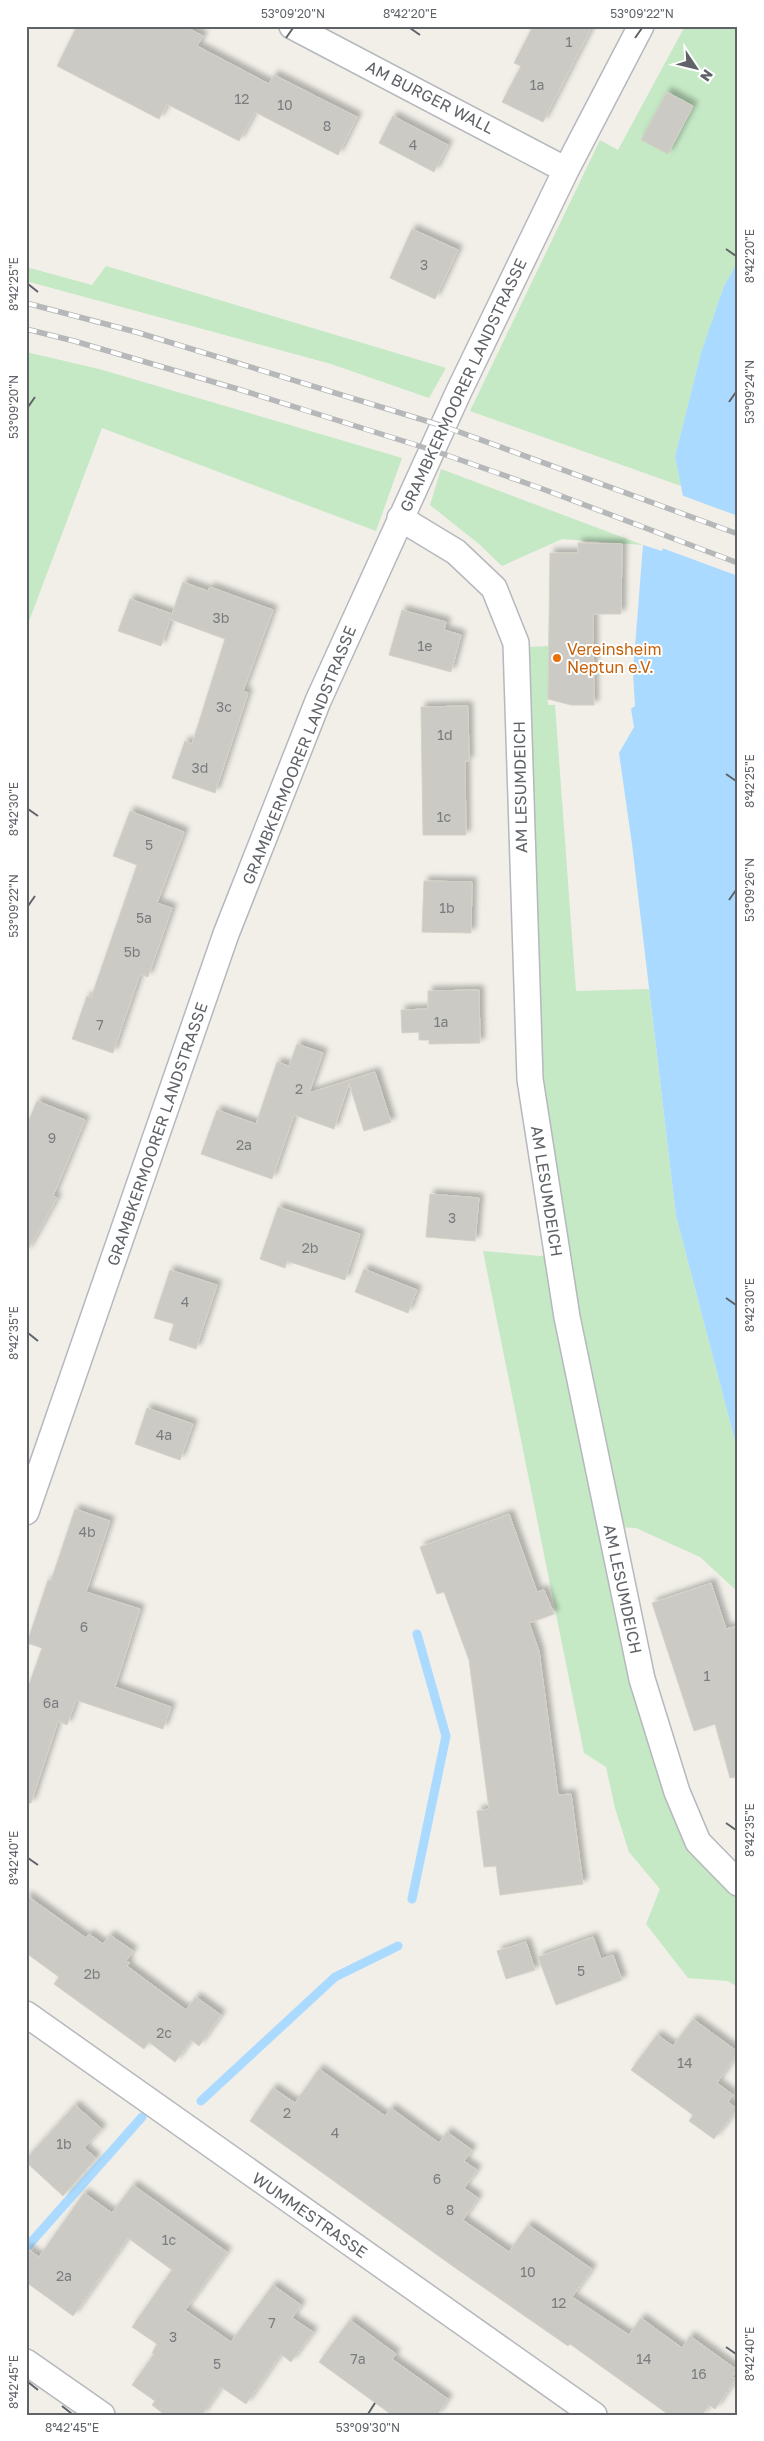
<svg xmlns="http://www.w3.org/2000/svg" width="764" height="2441" font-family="'Golos Text',sans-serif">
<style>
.green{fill:#c5e8c5}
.water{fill:#aadaff}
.pier{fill:#f1efe8}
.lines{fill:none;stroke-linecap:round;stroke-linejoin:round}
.stream{stroke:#aadaff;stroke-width:9}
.building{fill:#cccac5;stroke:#d6d1c6;filter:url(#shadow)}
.street-casing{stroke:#b5b8bc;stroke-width:28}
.street{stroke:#fff;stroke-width:25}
.rail-casing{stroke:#b6b7b8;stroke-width:5.5}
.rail{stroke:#fff;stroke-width:4;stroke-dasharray:11;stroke-linecap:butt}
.ticks{fill:none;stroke:#5f6368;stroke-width:2}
.food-dot{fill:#e8710a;stroke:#fff;stroke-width:2}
.labels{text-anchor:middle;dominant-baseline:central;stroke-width:4;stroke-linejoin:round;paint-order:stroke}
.number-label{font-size:14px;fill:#7a7d7f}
.street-label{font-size:16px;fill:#5f6368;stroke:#fff}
.food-label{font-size:16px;fill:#c56008;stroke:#fff;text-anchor:start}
.neatline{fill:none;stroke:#5f6368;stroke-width:2}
.ticks-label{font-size:12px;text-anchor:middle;fill:#5f6368}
</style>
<defs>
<filter id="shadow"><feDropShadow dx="4.5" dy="-4.5" stdDeviation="2.5" flood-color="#0004"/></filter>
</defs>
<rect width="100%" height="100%" fill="#f1efe8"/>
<path class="green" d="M685 26H738V261L724 286 701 354 675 457 681 486 470 411 600 140 618 150Z
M106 266 446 368 429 398 331 364 26 281V267L92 285Z
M26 352 99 369 402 458 376 531 102 428 26 629Z
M441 469 643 545 562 539 502 566 479 544 430 505Z
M548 646V705H555L576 991 649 989 676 1216 738 1452V1592L700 1557 636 1528 599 1526 690 1849 738 1899V1987L728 1981 688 1978 646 1924 660 1889 629 1852 615 1808 606 1767 584 1753 483 1251 540 1256 567 1254 544 1095 537 1022 528 647Z"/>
<path class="water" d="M738 261V1452L676 1216 632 844 619 753 634 727 631 709 635 706 633 672 643 545 662 551 683 496 675 457 701 353 724 286Z"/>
<path class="pier" d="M681 495 738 516V576L662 548Z"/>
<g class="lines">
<path class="stream" d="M412 1899 446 1736 417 1634
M201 2101 335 1977 398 1946
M26 2248 142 2117"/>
</g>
<path class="building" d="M77 26H184L203 36 197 46 269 84 274 75 357 117 338 155 255 112 239 141 167 104 159 119 57 66Z
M533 26H592L543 122 502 102 521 66 514 63Z
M667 92 693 106 668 154 641 140Z
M393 116 448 145 434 172 379 143Z
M412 229 458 250 435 299 390 278Z
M578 543 622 544 621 614H593L594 705H571L548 699 550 553H578Z
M183 582 208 591 210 587 273 610 243 691 248 693 215 793 172 778 185 741 192 744 225 639 170 619 171 617 161 646 118 631 130 599 172 614Z
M402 610 446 622 444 630 461 635 451 672 389 655Z
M468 706 469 761H465L466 835H423L421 707Z
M130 811 184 832 157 903 172 908 148 977 140 974 113 1053 72 1039 87 996 91 998 137 865 113 856Z
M424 881 472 882 471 933 422 932Z
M479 990 480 1043 429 1044V1040H419V1032L402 1033 401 1010 428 1009V991Z
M297 1044 323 1053 309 1093 375 1072 391 1122 364 1131 349 1083 334 1129 294 1115 272 1179 201 1154 217 1110 256 1124 277 1062 289 1066Z
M37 1101 85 1120 53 1196 57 1198 26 1253V1127Z
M430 1194 479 1198 475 1241 426 1237Z
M278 1207 360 1234 345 1280 287 1261 285 1268 260 1259Z
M364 1269 417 1290 408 1313 355 1292Z
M170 1270 217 1285 196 1349 169 1340 174 1324 154 1318Z
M147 1408 193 1424 180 1460 135 1444Z
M75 1509 110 1521 86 1592 140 1609 115 1687 171 1707 163 1729 76 1700 67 1725 58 1721 31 1803H26V1693L42 1648 27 1643 48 1580 51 1581Z
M509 1514 537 1592 544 1590 554 1614 529 1623 539 1651 558 1795 571 1794 583 1884 500 1895 496 1866 484 1867 477 1811 489 1809 469 1660 444 1592 437 1594 420 1547Z
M711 1583 726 1629 738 1626V1777L730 1778 715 1724 694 1731 652 1603Z
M26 1895 86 1938 89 1934 103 1944 110 1935 133 1951 126 1961 130 1963 127 1966 186 2010 196 1997 221 2015 199 2046 191 2040 175 2062 149 2042 144 2049 54 1984 59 1977 26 1953Z
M593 1937 601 1959 613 1955 622 1980 556 2005 538 1957Z
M526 1942 535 1970 506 1979 497 1951Z
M693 2019 738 2052 717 2083 733 2095 728 2102 737 2109 714 2139 689 2121 693 2115 631 2070 657 2035 673 2046Z
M319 2069 385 2116 391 2108 439 2143 447 2132 472 2150 464 2161 477 2170 464 2188 478 2198 463 2220 509 2252 528 2225 592 2269 572 2297 629 2335 641 2318 682 2348 690 2336 737 2370 732 2377 736 2379 715 2409 709 2405 702 2415H669L570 2344 568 2346 454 2267 250 2121 273 2088 295 2103Z
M75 2105 102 2129 84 2148 96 2158 63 2196 26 2162V2159Z
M133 2185 227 2252 185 2310 231 2342 273 2285 301 2305 292 2318 313 2332 291 2362 281 2354 246 2404 221 2387 202 2415H165L152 2405 155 2401 132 2385 154 2354 152 2353 157 2344 132 2327 172 2270 128 2238 73 2316 26 2282V2248L39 2257 84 2193 112 2213Z
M350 2320 396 2354 392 2359 448 2399 437 2415H392L319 2362Z"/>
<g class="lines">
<g class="street-casing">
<path id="street" d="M292 26 566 170
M400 518 456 552 494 588 516 643 530 1079 567 1317 642 1679 677 1792 698 1842 738 1883
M26 1512 226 934 318 701 459 391 566 170 641 26
M26 2014 594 2415
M26 2362 102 2415"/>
</g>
<use href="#street" class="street"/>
<g class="rail-casing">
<path id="rail" d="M26 303 136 332 443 426 738 534
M26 329 74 341 241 390 432 450 540 488 738 563"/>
</g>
<use href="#rail" class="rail"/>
</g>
<path class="ticks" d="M410 28 420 35M286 38 293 28M635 38 642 28M726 249 736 256M28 284 38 292M729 402 736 392M28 407 35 397M726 774 736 781M28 809 38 816M729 900 736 890M28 906 35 896M726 1298 736 1305M28 1333 38 1341M726 1823 736 1830M28 1858 38 1865M726 2347 736 2354M28 2382 38 2390M62 2406 72 2414M368 2414 375 2403"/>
<circle class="food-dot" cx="557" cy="658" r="5"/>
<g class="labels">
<g class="number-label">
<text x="569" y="41">1</text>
<text x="537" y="84">1a</text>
<text x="242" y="98">12</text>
<text x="285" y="104">10</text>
<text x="327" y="125">8</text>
<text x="413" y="144">4</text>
<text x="424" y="264">3</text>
<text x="221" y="617">3b</text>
<text x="425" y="645">1e</text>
<text x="224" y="706">3c</text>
<text x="445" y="734">1d</text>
<text x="200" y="767">3d</text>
<text x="444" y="816">1c</text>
<text x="149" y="844">5</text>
<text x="447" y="907">1b</text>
<text x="144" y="917">5a</text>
<text x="132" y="951">5b</text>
<text x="441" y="1021">1a</text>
<text x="100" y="1024">7</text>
<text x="299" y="1088">2</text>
<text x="52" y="1137">9</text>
<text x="244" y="1144">2a</text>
<text x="452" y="1217">3</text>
<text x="310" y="1247">2b</text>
<text x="185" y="1301">4</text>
<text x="164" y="1434">4a</text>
<text x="87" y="1531">4b</text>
<text x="84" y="1626">6</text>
<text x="707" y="1675">1</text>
<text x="51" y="1702">6a</text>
<text x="581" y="1970">5</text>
<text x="92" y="1973">2b</text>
<text x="164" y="2032">2c</text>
<text x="685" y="2062">14</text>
<text x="287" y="2112">2</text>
<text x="335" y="2132">4</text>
<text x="64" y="2143">1b</text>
<text x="437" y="2178">6</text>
<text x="450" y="2209">8</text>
<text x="169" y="2239">1c</text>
<text x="528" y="2271">10</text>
<text x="64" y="2275">2a</text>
<text x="559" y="2302">12</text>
<text x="272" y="2322">7</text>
<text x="173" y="2336">3</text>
<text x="358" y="2358">7a</text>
<text x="644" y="2358">14</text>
<text x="217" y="2363">5</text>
<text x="699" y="2373">16</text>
</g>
<g class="street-label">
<text transform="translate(430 97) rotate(27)">AM BURGER WALL</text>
<text transform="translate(463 385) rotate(-65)">GRAMBKERMOORER LANDSTRASSE</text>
<text transform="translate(299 755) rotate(-68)">GRAMBKERMOORER LANDSTRASSE</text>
<text transform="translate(520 787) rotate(-91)">AM LESUMDEICH</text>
<text transform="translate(157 1134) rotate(-71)">GRAMBKERMOORER LANDSTRASSE</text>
<text transform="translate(547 1191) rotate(81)">AM LESUMDEICH</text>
<text transform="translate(623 1589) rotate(78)">AM LESUMDEICH</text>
<text transform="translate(310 2215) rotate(35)">WUMMESTRASSE</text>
</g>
<g class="food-label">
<text x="567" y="649">Vereinsheim<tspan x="567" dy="18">Neptun e.V.</tspan></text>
</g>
</g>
<rect width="764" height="2441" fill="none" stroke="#ffffff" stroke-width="55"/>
<g transform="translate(696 68) rotate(125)" stroke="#ffffff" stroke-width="4" paint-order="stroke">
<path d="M0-4L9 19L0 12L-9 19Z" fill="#5f6368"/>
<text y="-8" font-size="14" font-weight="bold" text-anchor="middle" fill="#5f6368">N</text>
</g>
<rect x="28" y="28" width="708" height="2386" class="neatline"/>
<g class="ticks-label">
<text x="293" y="18">53°09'20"N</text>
<text x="410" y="18">8°42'20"E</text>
<text x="642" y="18">53°09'22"N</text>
<text transform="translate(750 256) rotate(-90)" y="4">8°42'20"E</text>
<text transform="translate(14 284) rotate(-90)" y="4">8°42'25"E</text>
<text transform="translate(750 392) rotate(-90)" y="4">53°09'24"N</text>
<text transform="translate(14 407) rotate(-90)" y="4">53°09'20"N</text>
<text transform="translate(750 781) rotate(-90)" y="4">8°42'25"E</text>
<text transform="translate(14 809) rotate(-90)" y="4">8°42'30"E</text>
<text transform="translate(750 890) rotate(-90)" y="4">53°09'26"N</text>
<text transform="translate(14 906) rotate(-90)" y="4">53°09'22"N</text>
<text transform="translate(750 1305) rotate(-90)" y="4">8°42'30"E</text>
<text transform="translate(14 1333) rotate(-90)" y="4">8°42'35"E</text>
<text transform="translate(750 1830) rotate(-90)" y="4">8°42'35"E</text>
<text transform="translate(14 1858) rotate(-90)" y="4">8°42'40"E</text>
<text transform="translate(750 2354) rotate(-90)" y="4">8°42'40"E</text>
<text transform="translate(14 2382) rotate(-90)" y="4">8°42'45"E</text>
<text x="72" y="2432">8°42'45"E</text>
<text x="368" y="2432">53°09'30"N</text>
</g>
</svg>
